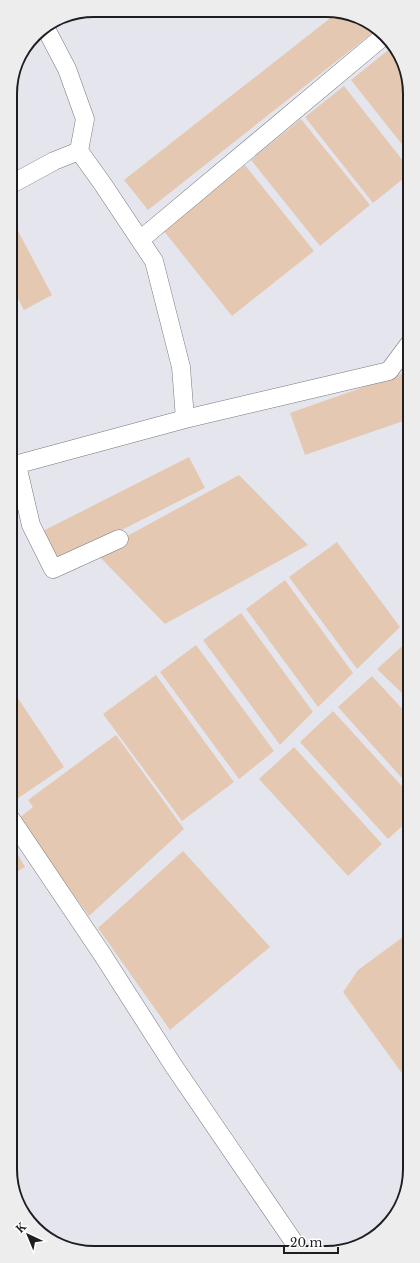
<svg xmlns="http://www.w3.org/2000/svg" width="420" height="1263" font-family="'Libre Baskerville',serif">
<style>
.building{fill:#e4c8b2}
.lines{fill:none;stroke-linecap:round;stroke-linejoin:round}
.minor-casing{stroke:#77777e;stroke-width:19}
.minor{stroke:#fff;stroke-width:18}
.rim{fill:none;stroke:#1e1e21;stroke-width:2}
</style>
<rect width="100%" height="100%" fill="#e5e6ed"/>
<path class="building" d="M338 12H342L376 30 148 210 124 180Z
M392 47 408 78V152L351 80Z
M344 86 408 167V175L373 203 305 117Z
M301 119 370 205 320 246 251 160Z
M245 165 314 251 232 316 163 230Z
M10 216 52 295 24 310 10 284Z
M409 371V419L305 455 290 413Z
M189 457 205 488 56 563 41 532Z
M239 475 308 545 165 624 96 553Z
M337 542 400 627 357 669 289 577Z
M285 580 353 673 318 707 246 609Z
M241 613 313 712 280 745 203 640Z
M409 640V700L377 669Z
M196 645 274 751 239 779 160 672Z
M156 675 234 782 182 821 103 714Z
M372 676 409 716V786L338 707Z
M11 688 64 767 11 803Z
M333 711 409 794V820L388 839 300 742Z
M116 735 184 829 89 916 18 819 33 807 28 800Z
M294 747 382 844 348 876 259 779Z
M11 843 25 867 11 875Z
M183 851 270 947 170 1030 98 928Z
M403 937 410 945V1071L404 1076 343 992 358 970Z"/>
<g class="lines">
<g class="minor-casing">
<path id="minor" d="M45 27 67 69 85 119 79 151
M10 185 54 161 79 151 102 183 154 261 181 367 185 419
M140 240 385 35
M17 465 31 525 53 569 119 539
M11 466 185 419 389 371 409 344
M11 819 102 954 173 1065 300 1251"/>
</g>
<use href="#minor" class="minor"/>
</g>
<path d="M0 0H420V1263H0ZM94 17H326A77 77 0 0 1 403 94V1169A77 77 0 0 1 326 1246H94A77 77 0 0 1 17 1169V94A77 77 0 0 1 94 17Z" fill="#ededed" fill-rule="evenodd"/>
<path class="rim" d="M94 17H326A77 77 0 0 1 403 94V1169A77 77 0 0 1 326 1246H94A77 77 0 0 1 17 1169V94A77 77 0 0 1 94 17Z"/>
<g transform="translate(28 1235) rotate(316)" stroke="#ffffff" stroke-width="3" paint-order="stroke">
<path d="M0-3L7 15L0 10L-7 15Z" fill="#1e1e21"/>
<text y="-6" font-size="11" font-weight="bold" text-anchor="middle" fill="#1e1e21">K</text>
</g>
<path d="M284 1247v6h54v-6" fill="none" stroke="#1e1e21" stroke-width="2"/>
<text x="290" y="1247" font-size="12" fill="#1e1e21" stroke="#ffffff" stroke-width="3" paint-order="stroke">20 m</text>
</svg>
